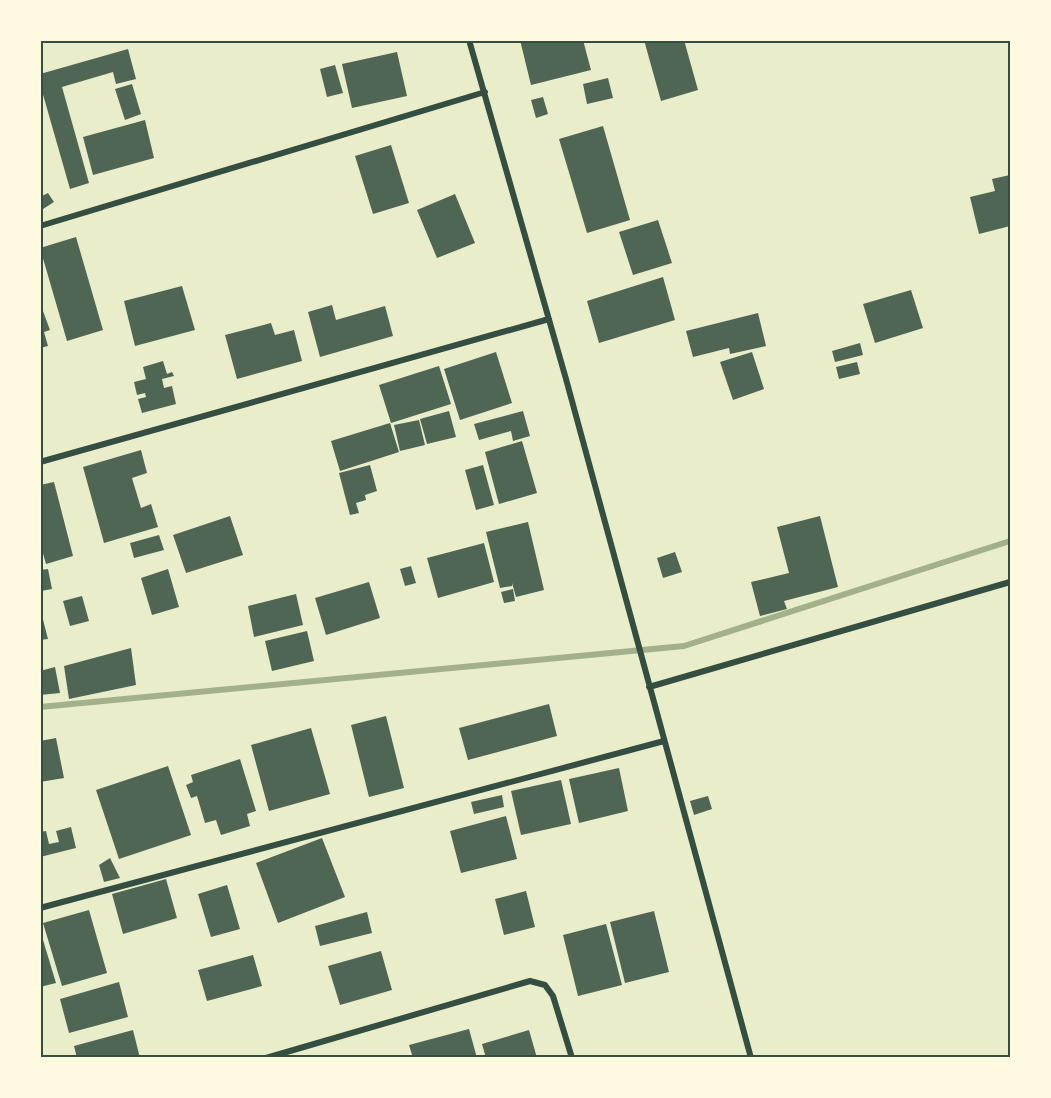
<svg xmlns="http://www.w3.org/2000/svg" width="1051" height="1098" font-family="'PT Sans Narrow',sans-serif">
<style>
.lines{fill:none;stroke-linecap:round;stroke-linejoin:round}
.stream{stroke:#a3b18a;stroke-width:6}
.building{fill:#4f6655}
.minor{stroke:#344e41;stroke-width:6}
.neatline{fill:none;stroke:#344e41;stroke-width:2}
</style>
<rect width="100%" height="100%" fill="#e9edc9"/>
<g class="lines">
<path class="stream" d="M40 707 684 646 1010 541"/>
</g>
<path class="building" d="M520 40H583L591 70 531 85Z
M644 40H684L698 90 661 101Z
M128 49 136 79 116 84 113 72 62 87 89 183 70 189 40 84V74Z
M397 52 407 96 352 108 342 64Z
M335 65 343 93 327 97 320 69Z
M608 78 613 98 587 104 583 84Z
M132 84 141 114 125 120 115 89Z
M543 97 548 114 536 118 531 100Z
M145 120 154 158 93 175 83 137Z
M603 126 630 220 587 233 559 139Z
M391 145 409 203 373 214 355 156Z
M1010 175V226L979 234 970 197 995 191 992 179Z
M48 193 54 202 43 209 40 204V197Z
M455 194 475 243 437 258 417 210Z
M658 220 672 263 633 275 619 232Z
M76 237 103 330 67 341 40 248Z
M663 277 675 320 599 343 587 301Z
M182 286 195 330 135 346 124 301Z
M911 290 923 328 875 343 863 304Z
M40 303 50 330 44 332 48 346 40 348Z
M332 305 336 320 385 306 393 336 320 357 308 312Z
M758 313 766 346 730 354 729 348 693 357 686 331Z
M271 323 275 335 294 330 302 361 237 379 225 335Z
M860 343 863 355 835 362 832 351Z
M496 352 512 403 460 420 444 369Z
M752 352 764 389 733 400 720 362Z
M163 361 167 374 172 372 174 376 162 379 164 388 172 386 176 404 142 413 138 399 146 397 145 393 137 395 134 382 146 379 143 367Z
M857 362 860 374 839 379 836 367Z
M439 366 451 404 391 423 379 385Z
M449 411 456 437 427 444 420 419Z
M523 411 530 436 513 441 511 431 479 440 474 424Z
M419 420 425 445 400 451 394 425Z
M390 423 399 452 340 471 331 441Z
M522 441 537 493 499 504 485 452Z
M141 450 147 473 132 478 141 508 151 504 158 527 104 543 83 467Z
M370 465 377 491 365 495 366 500 356 503 359 513 350 515 339 473Z
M483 465 494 505 476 510 465 470Z
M54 482 73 556 46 564 40 543V485Z
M230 516 243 555 186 573 173 535Z
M820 516 838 587 784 601 787 609 760 616 751 582 789 573 777 527Z
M528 522 544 590 516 597 512 583V586L500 588 486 532Z
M159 535 164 550 134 558 130 543Z
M484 543 494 582 438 598 427 558Z
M675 552 682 572 663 578 657 558Z
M411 566 416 583 405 586 400 569Z
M48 569 52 589 41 591 40 570Z
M168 569 179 607 152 615 141 578Z
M369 582 380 618 326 635 315 598Z
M513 589 515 601 504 603 501 592Z
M296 594 303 625 254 637 248 606Z
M82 596 89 621 70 626 63 601Z
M40 608 48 639 40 640Z
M307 631 314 661 272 671 265 641Z
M131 648 136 685 69 699 64 666Z
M55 667 60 693 40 695V671Z
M549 704 557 736 468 760 459 728Z
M386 716 404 788 369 797 351 725Z
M311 728 330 794 269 811 251 745Z
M56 738 64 778 40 782V741Z
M240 759 256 811 247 814 250 826 221 835 216 820 205 823 197 796 191 798 186 785 193 782 191 775Z
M168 766 191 835 119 859 96 790Z
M619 768 628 811 579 823 569 779Z
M561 780 571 824 521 835 511 791Z
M502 795 504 807 474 814 471 802Z
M708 796 712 809 694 815 690 801Z
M506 816 517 859 461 873 450 831Z
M71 827 76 848 40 857V832L46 831 49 844 59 842 56 831Z
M322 838 345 897 278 923 256 863Z
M110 858 120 878 104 882 99 865Z
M166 879 177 918 123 934 112 894Z
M227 885 240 929 211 937 198 894Z
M526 891 535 927 504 935 495 899Z
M89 910 107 973 62 986 43 923Z
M654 911 669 972 625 983 610 922Z
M367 912 372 933 320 946 315 926Z
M606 924 622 985 578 996 563 935Z
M40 930 56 983 40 987Z
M381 951 392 990 340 1005 328 966Z
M253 955 262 986 207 1001 198 970Z
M119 982 128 1017 69 1033 60 999Z
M469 1029 477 1058H413L409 1045Z
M133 1030 140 1058H77L74 1046Z
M529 1030 537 1058H486L482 1044Z"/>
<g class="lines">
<path class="minor" d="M469 40 566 379 751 1058
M40 226 485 92
M40 462 549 319
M649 687 1010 582
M40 908 664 741
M266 1058 530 981 545 985 553 996 572 1058"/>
</g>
<rect width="1051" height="1098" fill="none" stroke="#fefae0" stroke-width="84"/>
<rect x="42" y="42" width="967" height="1014" class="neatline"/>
</svg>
